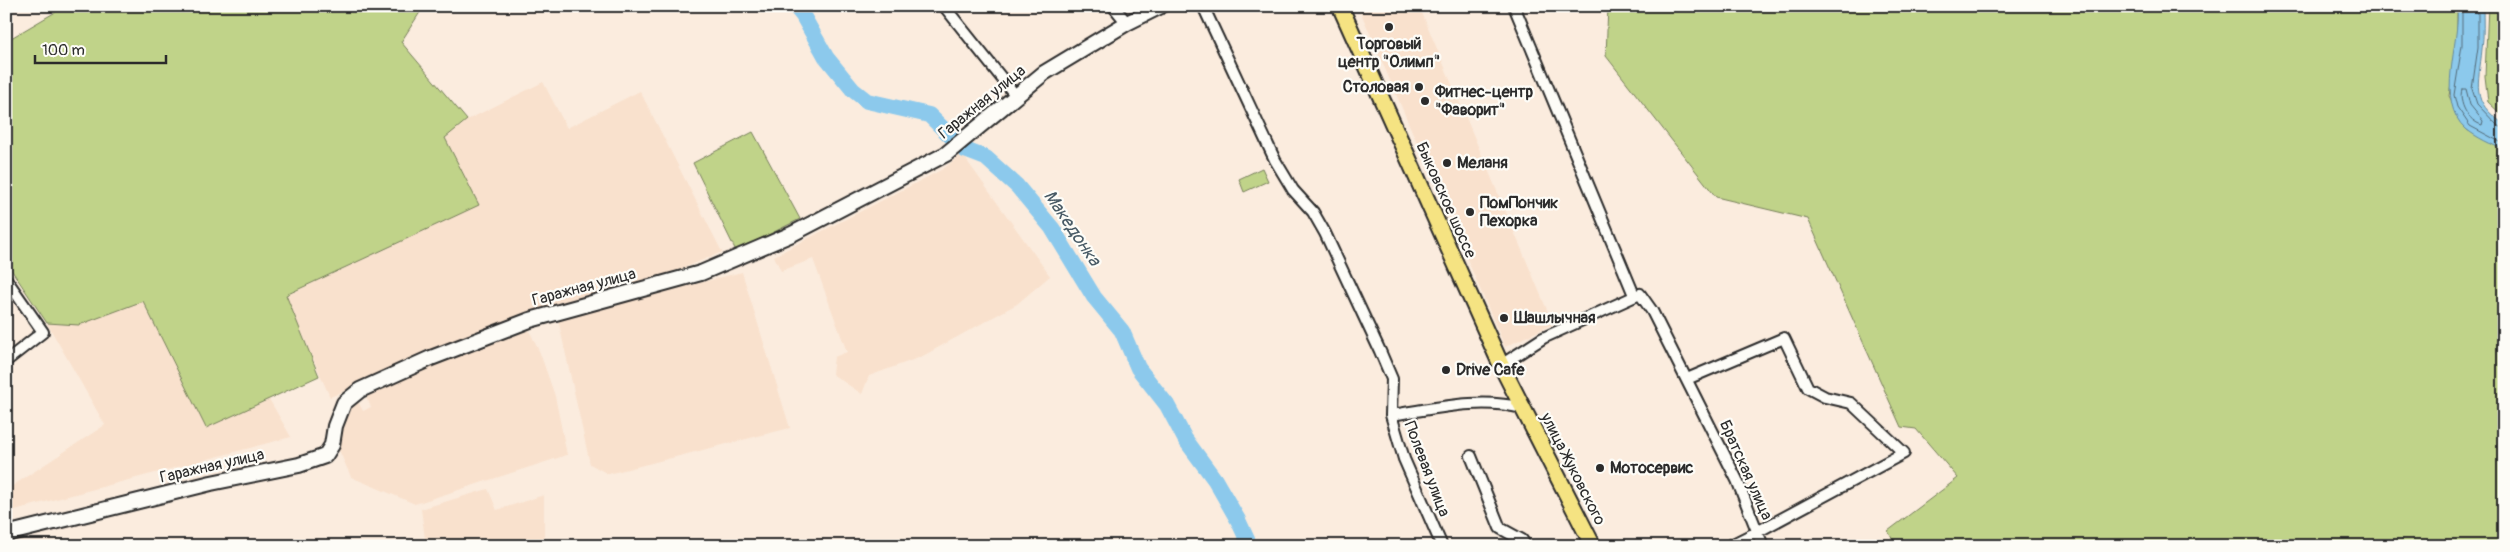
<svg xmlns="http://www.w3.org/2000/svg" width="2510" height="552" font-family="Pangolin,sans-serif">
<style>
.built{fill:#f9e1cd}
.green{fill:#c0d389;stroke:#767f5a}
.water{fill:#8cc9ec;stroke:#658a9f}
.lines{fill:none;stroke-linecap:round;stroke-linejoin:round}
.shore{stroke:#526a78;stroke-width:1}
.river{stroke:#8cc9ec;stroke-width:16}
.street-casing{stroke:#2b2b2b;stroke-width:14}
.secondary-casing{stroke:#2b2b2b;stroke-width:18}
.primary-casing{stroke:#2b2b2b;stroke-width:19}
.street{stroke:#fdfcf7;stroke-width:10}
.secondary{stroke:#fdfcf7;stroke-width:14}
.primary{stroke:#f5e382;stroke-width:15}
.poi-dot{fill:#2b2b2b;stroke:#fdfcf7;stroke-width:2}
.labels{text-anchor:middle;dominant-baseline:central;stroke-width:4.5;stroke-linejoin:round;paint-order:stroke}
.poi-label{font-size:16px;font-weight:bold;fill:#2b2b2b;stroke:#fdfcf7;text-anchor:start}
.street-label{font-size:16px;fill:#2b2b2b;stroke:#fdfcf7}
.water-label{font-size:18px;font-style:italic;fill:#485a65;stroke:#fdfcf7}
</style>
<rect width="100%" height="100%" fill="#fbecde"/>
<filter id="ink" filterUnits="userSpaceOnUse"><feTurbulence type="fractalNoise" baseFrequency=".02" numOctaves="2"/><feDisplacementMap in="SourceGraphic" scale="10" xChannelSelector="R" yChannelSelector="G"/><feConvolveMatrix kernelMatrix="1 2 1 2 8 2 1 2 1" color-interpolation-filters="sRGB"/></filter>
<g filter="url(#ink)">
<path class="built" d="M1358 6H1419L1553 324 1505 347Z
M543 82 567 128 640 91 722 252 662 277 524 316 330 397 285 296 478 205 445 138 467 120Z
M962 154 1050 276 1017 304 921 357 869 376 862 394 832 374 834 357 847 352 813 259 781 271 774 256 943 169Z
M742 272 790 428 608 474 590 464 558 319Z
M143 301 206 428 269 399 291 437 11 511 6 499V490L105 425 47 323 79 324Z
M529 330 540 353 555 396 567 455 415 504 351 477 334 439 345 404 355 396 363 411 371 407 364 392 499 337Z
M488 489 497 510 544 495V546H426L421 509Z"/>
<path class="green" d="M57 6H424L401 42 467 120 445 138 479 205 286 295 319 376 206 428 143 301 79 325 47 323 6 262V41L59 10Z
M1608 6H2457V44L2449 96 2467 130 2504 150V546H1896L1888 531 1958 478 1916 429 1901 427 1808 219 1716 197 1606 56Z
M2488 6H2504V117L2488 102 2485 76Z
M753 132 800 219 736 251 693 163Z
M1262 168 1268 181 1244 192 1239 179Z"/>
<path class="water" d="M2457 6H2483C2483 20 2484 35 2482 49 2479 84 2469 101 2504 124V150C2491 144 2477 138 2466 129 2434 101 2461 44 2457 6Z"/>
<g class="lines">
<path class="shore" d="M2462 6V45L2454 95 2457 107 2470 126 2504 144
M2478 6V47L2472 89 2477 104 2498 126 2504 128
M2462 89H2466L2470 105 2483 121 2482 125C2468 121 2458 103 2462 89Z"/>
<path class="river" d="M795 6 803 16 826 57 853 90 867 101 929 115 965 150 986 158 1017 186 1052 228 1094 297 1122 331 1138 368 1167 405 1185 439 1215 480 1238 520 1250 546"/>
<g class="street-casing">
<path id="street" d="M944 6 1016 96
M1113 6 1127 23
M1203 6 1275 160 1293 190 1313 212 1325 233 1380 351 1392 379 1391 415 1404 459 1442 546
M1514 6 1634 295
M6 279 43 332 6 361
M1501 365 1543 338 1640 294 1652 311 1737 480 1763 546
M1687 379 1784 338 1808 388 1825 397 1851 403 1904 453 1757 532 1729 546
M1391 415C1434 409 1479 397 1522 408
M1471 456 1500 528 1522 540 1526 546"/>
</g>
<g class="secondary-casing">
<path id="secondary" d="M6 534 211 483 299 465 325 456 332 445 335 426 344 403 360 390 431 358 530 320 701 273 792 234 946 154 1044 73 1127 23 1161 6"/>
</g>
<g class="primary-casing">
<path id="primary" d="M1340 6 1501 365 1593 546"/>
</g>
<use href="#street" class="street"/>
<use href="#secondary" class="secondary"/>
<use href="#primary" class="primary"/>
</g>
</g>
<g class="poi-dot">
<circle cx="1389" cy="27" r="5"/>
<circle cx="1419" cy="87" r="5"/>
<circle cx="1425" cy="101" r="5"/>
<circle cx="1447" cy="163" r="5"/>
<circle cx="1470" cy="212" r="5"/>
<circle cx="1504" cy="318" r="5"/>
<circle cx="1446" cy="370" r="5"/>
<circle cx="1600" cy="468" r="5"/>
</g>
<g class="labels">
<g class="poi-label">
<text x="1389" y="44" text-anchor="middle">Торговый<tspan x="1389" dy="18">центр "Олимп"</tspan></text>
<text x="1409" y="87" text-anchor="end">Столовая</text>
<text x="1435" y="92">Фитнес-центр<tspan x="1435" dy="18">"Фаворит"</tspan></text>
<text x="1457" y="163">Меланя</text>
<text x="1480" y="203">ПомПончик<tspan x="1480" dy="18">Пехорка</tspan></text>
<text x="1514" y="318">Шашлычная</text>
<text x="1456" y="370">Drive Cafe</text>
<text x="1610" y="468">Мотосервис</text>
</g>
<g class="street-label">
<text transform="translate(982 102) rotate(-39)">Гаражная улица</text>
<text transform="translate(1446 200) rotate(66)">Быковское шоссе</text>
<text transform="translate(584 287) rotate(-15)">Гаражная улица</text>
<text transform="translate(212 466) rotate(-13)">Гаражная улица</text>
<text transform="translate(1427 469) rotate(69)">Полевая улица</text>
<text transform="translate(1573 469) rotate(63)">улица Жуковского</text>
<text transform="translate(1746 470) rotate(66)">Братская улица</text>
</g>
<g class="water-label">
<text transform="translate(1072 228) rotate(56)">Македонка</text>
</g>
</g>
<rect width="2510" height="552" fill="none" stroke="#fdfcf7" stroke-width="25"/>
<rect x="12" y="12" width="2485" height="527" fill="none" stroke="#2b2b2b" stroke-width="2" filter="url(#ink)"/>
<path d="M35 55v8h131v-8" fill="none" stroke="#2b2b2b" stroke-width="2.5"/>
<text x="42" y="55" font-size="15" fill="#2b2b2b" stroke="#fdfcf7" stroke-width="4" paint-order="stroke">100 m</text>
</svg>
